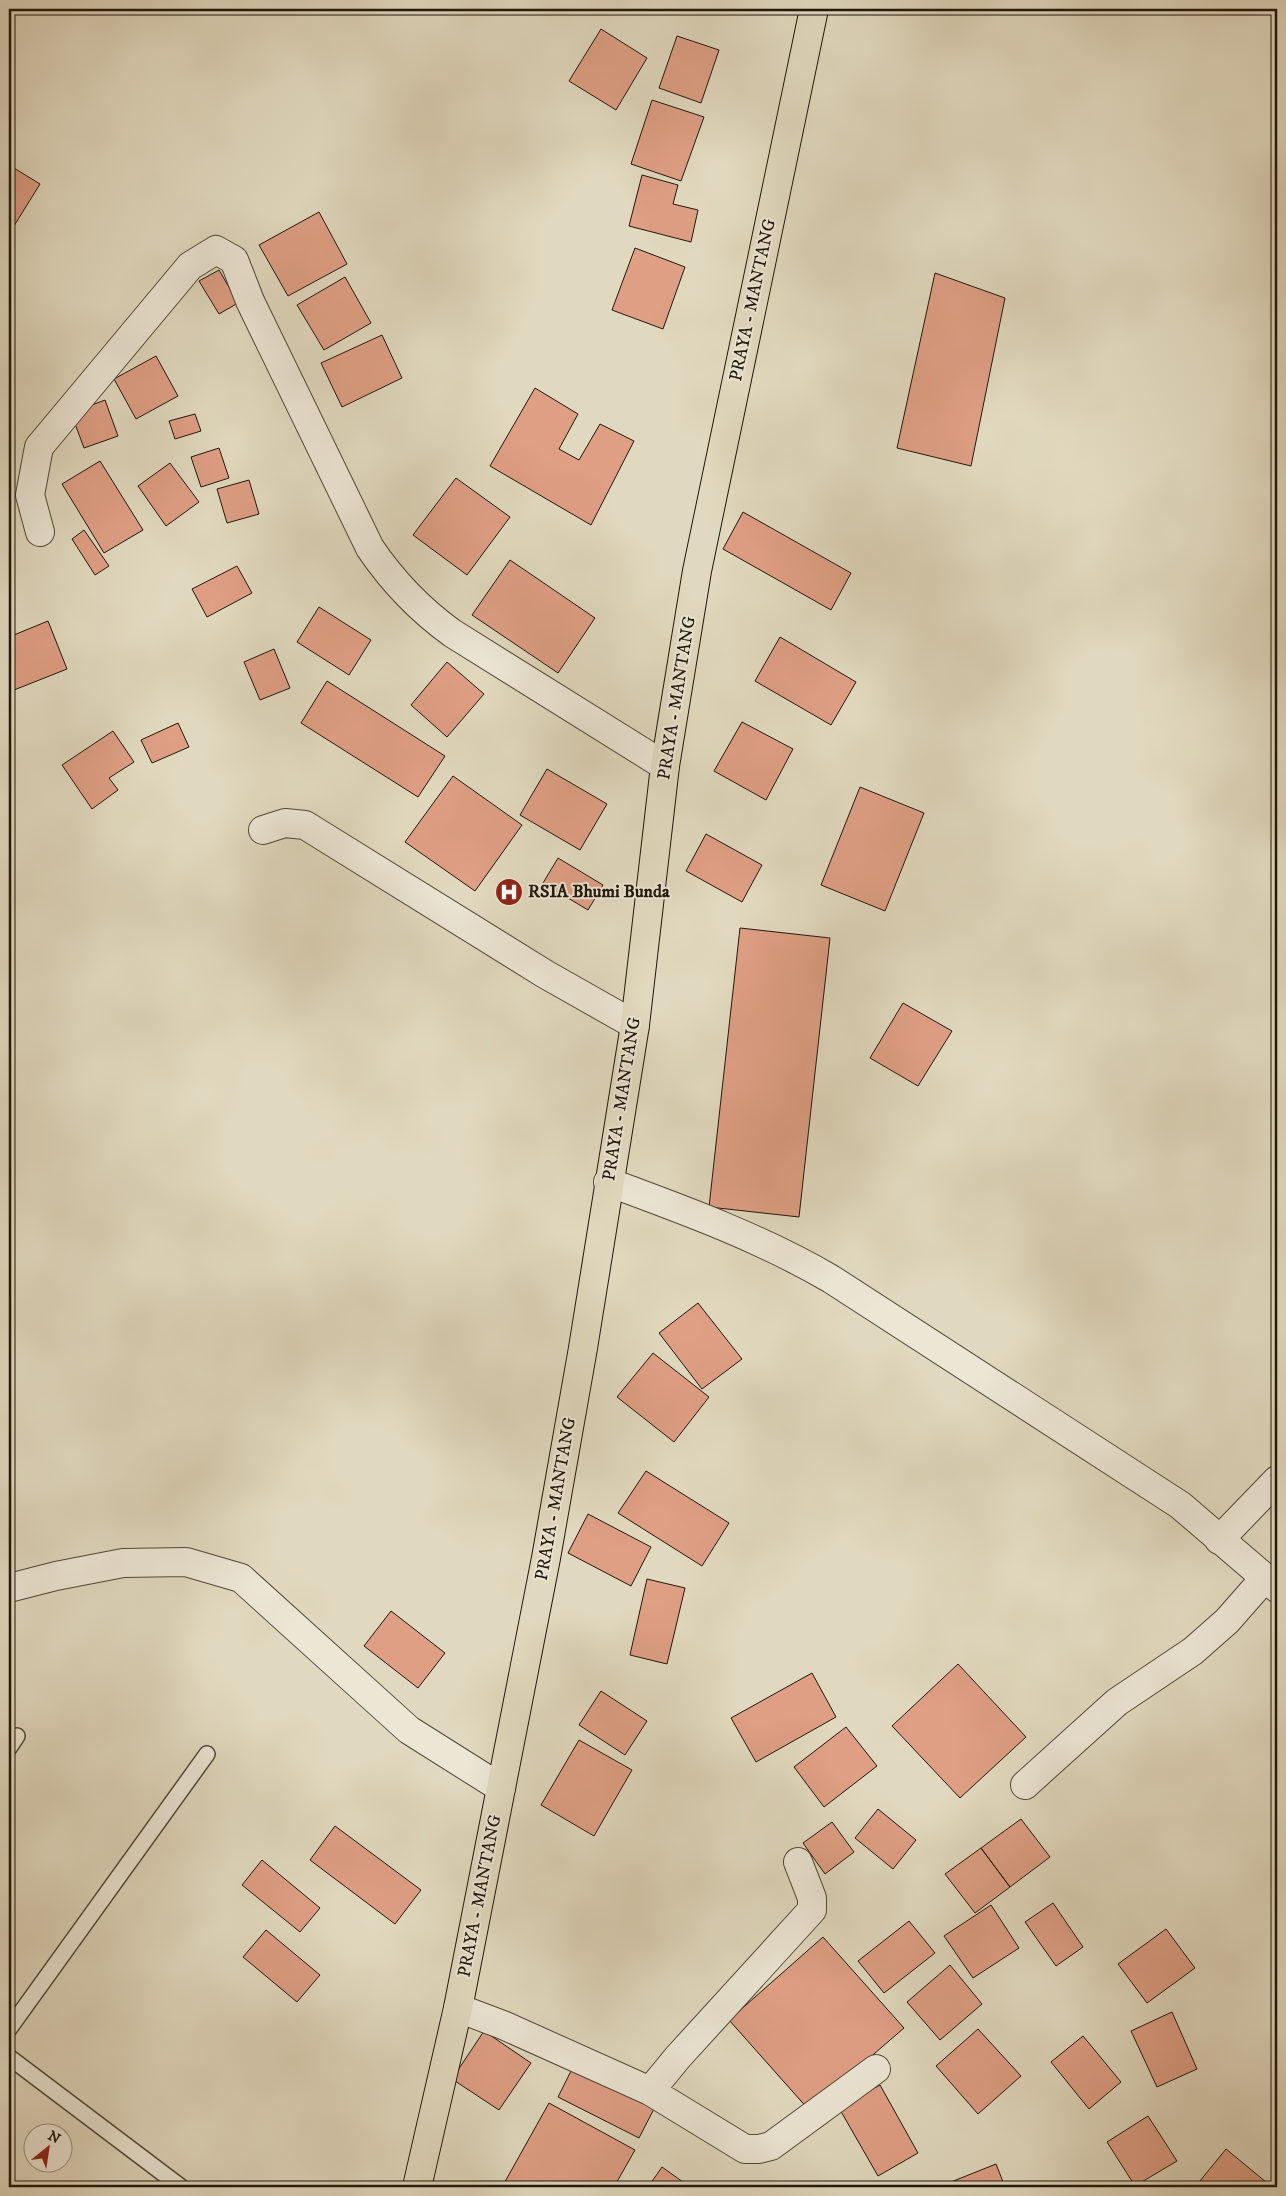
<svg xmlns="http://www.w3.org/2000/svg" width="1286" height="2196" font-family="'IM FELL DW Pica',serif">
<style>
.building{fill:#df9f85;stroke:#1f170d}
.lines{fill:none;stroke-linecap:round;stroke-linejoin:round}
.service-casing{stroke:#50483a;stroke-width:18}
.minor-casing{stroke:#50483a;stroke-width:30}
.primary-casing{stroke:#1f170d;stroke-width:30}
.service{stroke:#ece6d5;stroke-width:15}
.minor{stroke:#ece6d5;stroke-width:28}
.primary{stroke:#e1d9bf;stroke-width:28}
.labels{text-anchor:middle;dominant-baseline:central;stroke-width:4;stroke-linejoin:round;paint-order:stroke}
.street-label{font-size:18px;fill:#1f170d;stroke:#ece6d5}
.poi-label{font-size:18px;font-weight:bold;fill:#1f170d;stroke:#ece6d5;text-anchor:start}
</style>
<rect width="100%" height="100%" fill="#e1d9bf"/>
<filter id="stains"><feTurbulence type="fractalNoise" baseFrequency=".004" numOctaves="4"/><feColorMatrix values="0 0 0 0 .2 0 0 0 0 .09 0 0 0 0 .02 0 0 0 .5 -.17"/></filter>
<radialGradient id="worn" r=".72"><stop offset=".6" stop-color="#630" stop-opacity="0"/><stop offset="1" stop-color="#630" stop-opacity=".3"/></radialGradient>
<path class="building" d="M601 29 647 58 616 110 569 81Z
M677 36 719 50 701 103 659 88Z
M652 100 704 117 681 181 631 164Z
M9 165 40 184 9 234Z
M642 175 678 185 673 204 698 210 691 242 629 226Z
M319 212 347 264 288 296 259 245Z
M635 248 685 267 663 329 612 310Z
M219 270 238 303 219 314 199 281Z
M935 273 1005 298 971 466 897 448Z
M345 277 371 323 324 350 297 305Z
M382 335 402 378 342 407 321 363Z
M156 356 178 396 136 419 114 379Z
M535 388 578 414 559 449 579 460 600 424 634 441 591 525 490 466Z
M105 400 118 436 84 448 71 413Z
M195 414 201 431 175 439 169 421Z
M219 448 229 478 201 487 191 457Z
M100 461 143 530 104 553 62 484Z
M170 463 199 502 166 526 138 486Z
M456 478 510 517 467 575 413 535Z
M249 480 259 514 227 523 217 489Z
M743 512 851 573 831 610 723 549Z
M84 530 109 566 95 575 72 539Z
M510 560 595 618 558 673 472 615Z
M237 566 252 593 207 617 192 589Z
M319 607 371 640 349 675 297 642Z
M48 621 67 669 9 692V637Z
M780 637 856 682 831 725 755 681Z
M274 649 290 688 260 700 244 662Z
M447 662 484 694 447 737 411 705Z
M327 681 445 756 418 797 301 723Z
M742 722 793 749 766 800 714 771Z
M178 723 189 747 152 763 141 740Z
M113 731 134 762 109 778 118 790 92 809 62 765Z
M547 769 607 804 580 850 520 815Z
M453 776 522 825 475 891 405 842Z
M860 787 924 813 885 911 821 885Z
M706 834 762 865 742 902 686 871Z
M558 858 603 885 588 910 543 883Z
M740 928 830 938 799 1217 709 1207Z
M903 1003 952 1031 918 1086 870 1058Z
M698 1303 742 1359 702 1389 659 1333Z
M653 1353 709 1397 674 1442 617 1397Z
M646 1471 729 1523 702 1566 618 1513Z
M588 1514 651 1547 631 1586 568 1553Z
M647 1579 685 1588 667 1664 630 1655Z
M391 1611 445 1653 418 1688 364 1646Z
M958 1664 1026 1737 960 1798 892 1726Z
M812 1673 836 1717 756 1762 731 1718Z
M601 1691 647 1721 625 1755 579 1725Z
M846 1727 877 1766 824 1807 794 1767Z
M579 1740 632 1770 594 1836 541 1805Z
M878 1809 916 1840 893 1869 855 1838Z
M1021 1819 1050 1857 1010 1887 981 1848Z
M832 1822 854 1852 825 1874 803 1843Z
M335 1826 421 1890 395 1924 310 1860Z
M981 1848 1010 1887 975 1913 945 1874Z
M262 1860 320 1908 300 1932 242 1885Z
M1053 1903 1083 1947 1056 1966 1025 1922Z
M991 1905 1019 1948 973 1978 944 1936Z
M909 1921 935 1953 884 1993 858 1961Z
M1166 1929 1195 1968 1147 2003 1118 1964Z
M266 1930 320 1975 297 2002 243 1957Z
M823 1937 904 2028 809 2110 729 2020Z
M950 1965 982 2004 940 2040 907 2002Z
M1172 2012 1197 2069 1157 2087 1131 2031Z
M978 2029 1021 2076 978 2114 936 2066Z
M484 2031 531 2063 499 2110 452 2079Z
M1083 2036 1121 2082 1089 2109 1051 2062Z
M575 2063 656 2105 639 2138 558 2097Z
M880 2085 918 2153 878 2176 839 2108Z
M549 2103 635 2150 614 2187H502Z
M1148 2116 1177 2161 1135 2186 1107 2142Z
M1226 2149 1272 2187H1195Z
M996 2164 1005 2187H948L946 2184Z
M662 2167 690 2187H648Z"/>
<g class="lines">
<g class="service-casing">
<path id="service" d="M9 1748 17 1736
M9 2029 207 1754
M9 2057 181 2187"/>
</g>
<g class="minor-casing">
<path id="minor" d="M40 532 30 495 39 447 190 266 216 250 234 260 250 301 370 548C393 582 419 609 452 633L665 766
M263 830 285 823 305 825 545 974 635 1025
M608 1182C684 1210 761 1238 831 1279L1180 1505 1277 1588
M1219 1540 1277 1480
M9 1588 56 1576 123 1563 186 1562 241 1578 409 1730 501 1788
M1025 1785 1117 1702 1193 1651 1227 1621 1264 1579
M458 2008 503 2025 650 2091 745 2149H759L771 2146 876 2069
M650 2091 678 2057 812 1910V1898L798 1862"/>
</g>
<g class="primary-casing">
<path id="primary" d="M417 2187 458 2008 546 1558 583 1348 635 1025 665 766 697 571 814 9"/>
</g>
<use href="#service" class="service"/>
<use href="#minor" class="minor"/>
<use href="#primary" class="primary"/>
</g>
<defs>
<g id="hospital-disc" transform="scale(1.4375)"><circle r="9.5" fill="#8f2418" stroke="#ece6d5"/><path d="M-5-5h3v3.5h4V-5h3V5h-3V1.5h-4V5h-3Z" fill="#fff"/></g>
</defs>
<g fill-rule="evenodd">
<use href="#hospital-disc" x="509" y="892"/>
</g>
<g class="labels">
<g class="street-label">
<text transform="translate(753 300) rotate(-78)">PRAYA - MANTANG</text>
<text transform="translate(677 698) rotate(-81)">PRAYA - MANTANG</text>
<text transform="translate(622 1099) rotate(-81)">PRAYA - MANTANG</text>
<text transform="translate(556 1499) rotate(-80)">PRAYA - MANTANG</text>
<text transform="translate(480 1896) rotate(-79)">PRAYA - MANTANG</text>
</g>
<g class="poi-label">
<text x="528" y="892">RSIA Bhumi Bunda</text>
</g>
</g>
<rect width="1286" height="2196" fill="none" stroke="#e1d9bf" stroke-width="30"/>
<rect x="10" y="10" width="1266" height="2176" fill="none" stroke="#1f170d" stroke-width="2.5"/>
<rect x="15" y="15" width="1256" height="2166" fill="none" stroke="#1f170d"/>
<g transform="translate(48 2148) rotate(30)"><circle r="24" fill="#ece6d5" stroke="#9a9385"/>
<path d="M0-4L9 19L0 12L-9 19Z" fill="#8f2418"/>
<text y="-8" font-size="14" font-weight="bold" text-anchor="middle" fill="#1f170d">N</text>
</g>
<rect width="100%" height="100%" filter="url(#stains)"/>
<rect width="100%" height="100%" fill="url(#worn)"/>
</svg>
